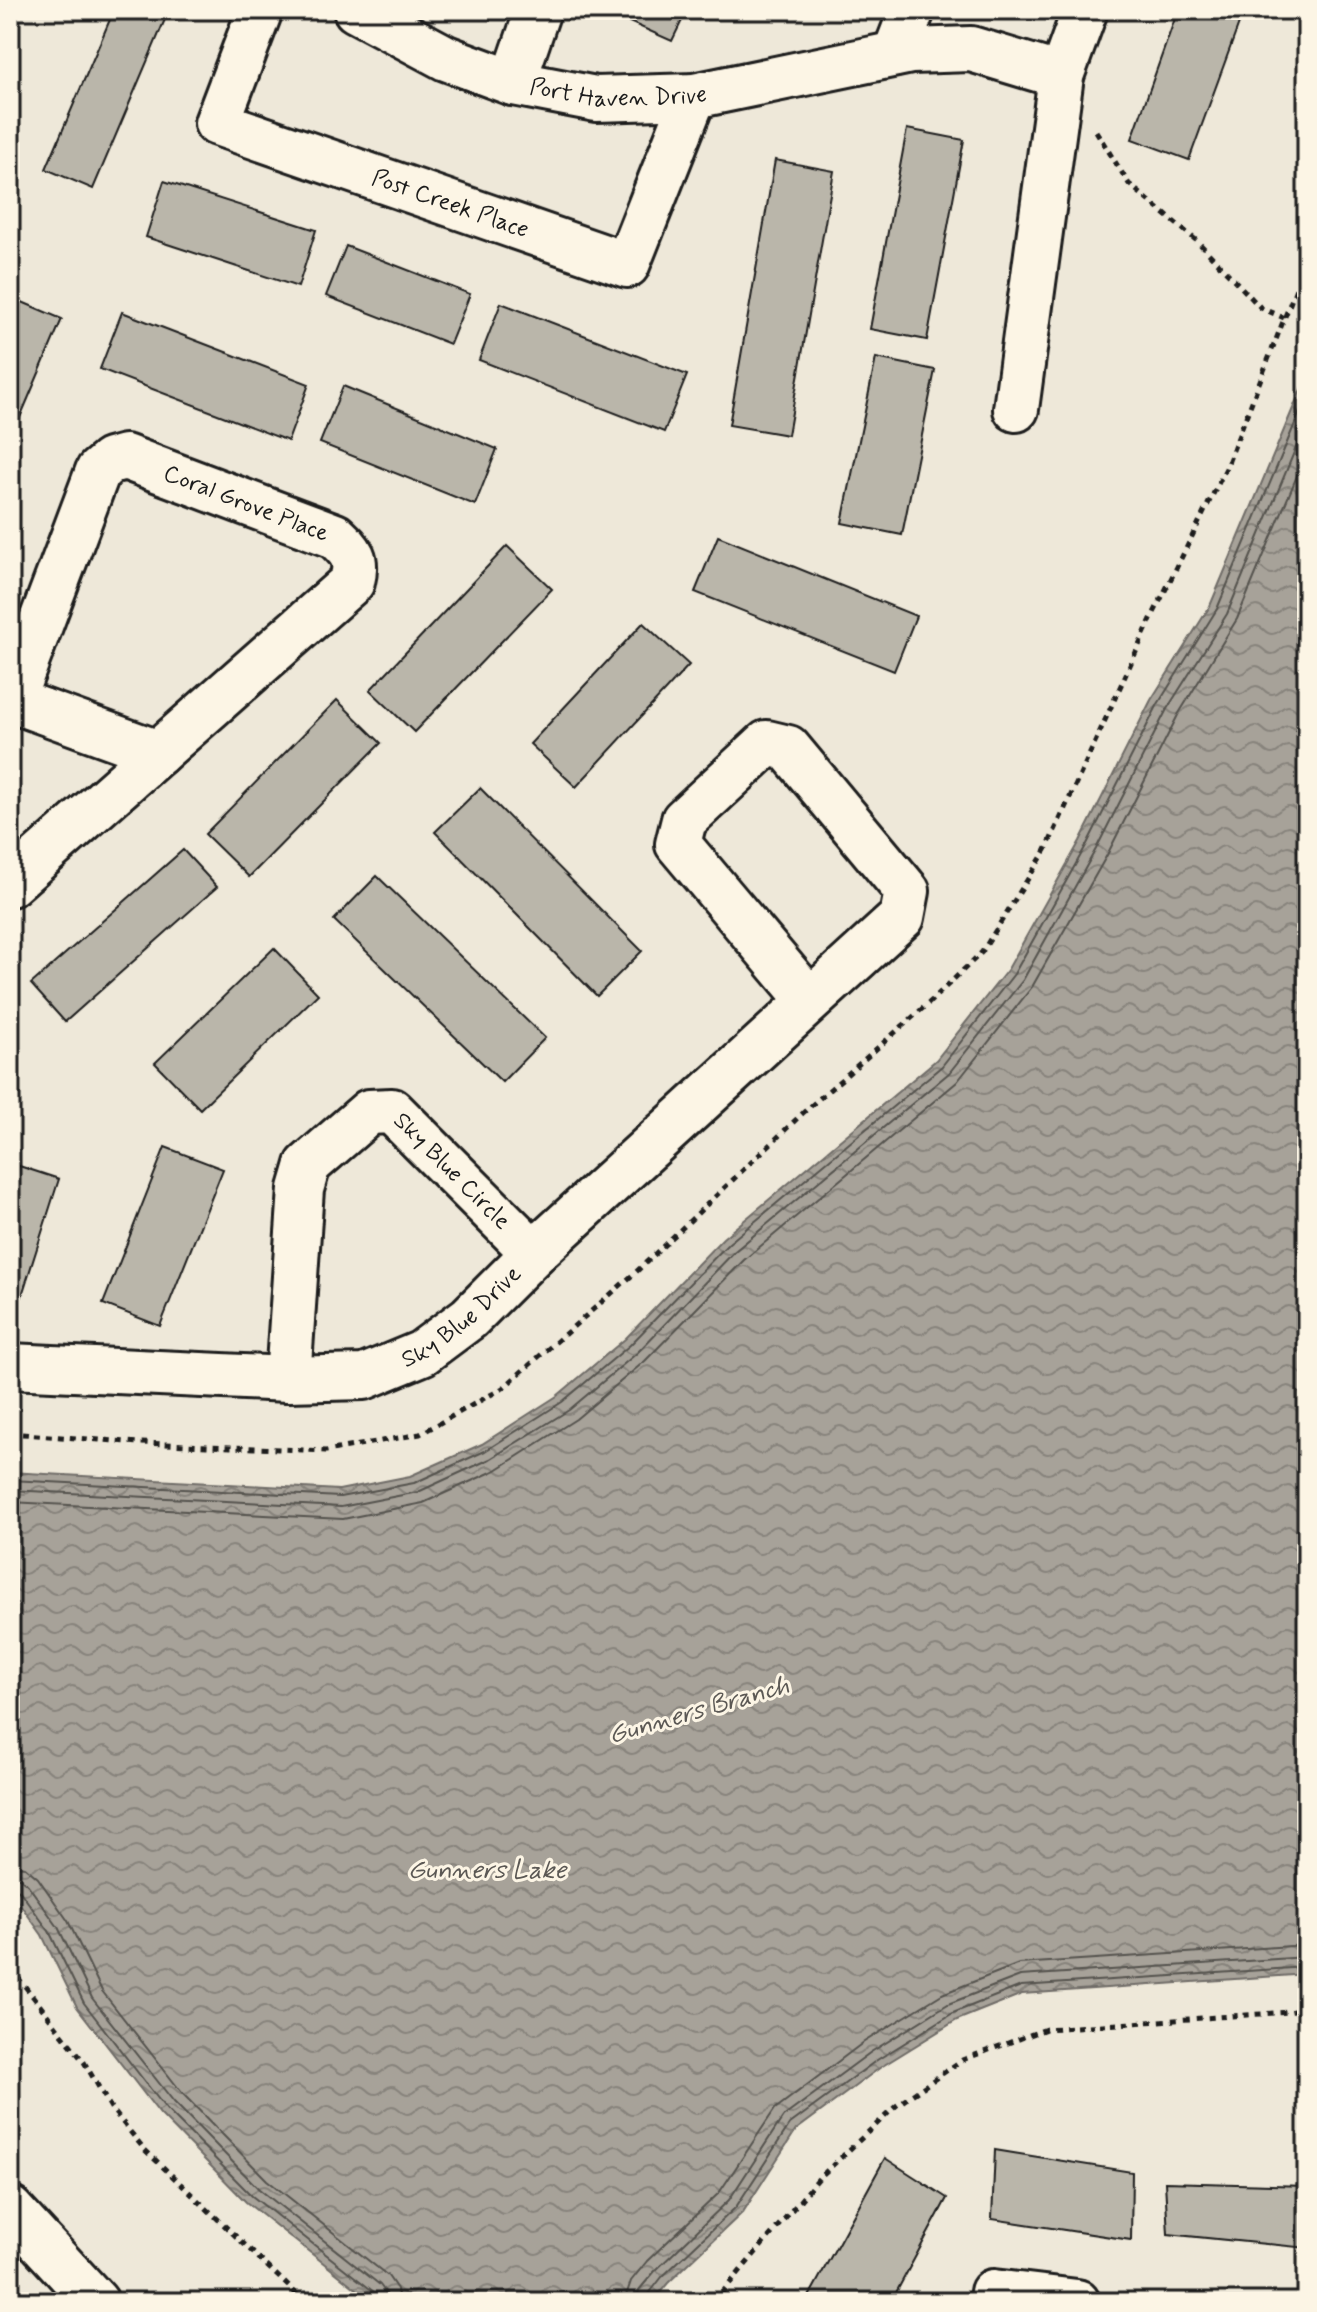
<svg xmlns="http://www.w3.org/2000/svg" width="1317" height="2312" font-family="Mynerve,sans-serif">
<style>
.water{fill:url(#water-waves);stroke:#6f6c67;stroke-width:2}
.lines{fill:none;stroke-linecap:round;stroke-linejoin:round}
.shore{stroke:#54524e;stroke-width:2}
.building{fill:#bab6aa;stroke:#1c1c1c;stroke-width:2}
.minor-casing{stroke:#1c1c1c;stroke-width:50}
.path{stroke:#1c1c1c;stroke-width:5;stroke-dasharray:6 6;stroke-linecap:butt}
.minor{stroke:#fcf5e5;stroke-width:44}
.labels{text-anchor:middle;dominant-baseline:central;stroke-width:6;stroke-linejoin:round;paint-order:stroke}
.street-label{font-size:24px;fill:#1c1c1c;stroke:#fcf5e5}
.water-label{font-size:26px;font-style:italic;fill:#5b5854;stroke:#fcf5e5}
</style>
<defs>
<pattern id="water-waves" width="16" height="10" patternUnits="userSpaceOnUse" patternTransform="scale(2)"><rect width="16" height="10" fill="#a7a299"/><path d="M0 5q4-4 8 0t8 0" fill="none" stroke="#87837c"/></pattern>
</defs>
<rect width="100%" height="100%" fill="#eee8d9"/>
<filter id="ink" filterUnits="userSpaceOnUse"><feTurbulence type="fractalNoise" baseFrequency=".0125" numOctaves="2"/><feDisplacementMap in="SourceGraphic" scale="16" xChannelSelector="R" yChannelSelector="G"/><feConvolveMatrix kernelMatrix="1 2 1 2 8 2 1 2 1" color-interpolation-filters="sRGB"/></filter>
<g filter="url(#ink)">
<path class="water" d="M1307 375V1974L1022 1994 957 2020 881 2067 796 2130 743 2212 668 2283 652 2302H373L246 2202 160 2114 77 2007 42 1935 10 1890V1472L339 1490 410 1476 482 1444 557 1396 625 1339 723 1238 936 1060 1008 969 1080 841 1151 700 1210 606Z"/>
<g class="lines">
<path class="shore" d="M10 1480 340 1497 414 1483 485 1451 562 1402 630 1345 729 1243 942 1066 1014 974 1087 844 1158 704 1217 609 1307 395
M10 1490 341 1507 418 1492 490 1459 569 1410 637 1353 735 1251 949 1073 1023 980 1096 849 1167 709 1227 614 1307 421
M10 1502 343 1519 423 1503 496 1470 576 1419 645 1361 744 1260 957 1082 1032 987 1107 855 1178 715 1237 619 1307 452
M10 1865 25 1867 38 1878 68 1921 102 1991 183 2094 267 2180 388 2276 397 2289 399 2302
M10 1877 20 1878 28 1885 58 1927 92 1998 174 2102 259 2189 380 2285 386 2293 387 2302
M10 1887 19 1890 49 1931 84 2003 166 2109 252 2196 374 2292 377 2302
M624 2302 631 2281 647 2261 719 2193 775 2109 864 2042 942 1994 1019 1964 1307 1945
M636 2302 639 2290 655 2271 729 2200 783 2117 871 2052 948 2004 1020 1976 1307 1957
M647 2302 648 2295 662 2277 736 2207 790 2124 877 2060 953 2013 1021 1986 1307 1967"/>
</g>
<path class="building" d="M10 10H20L10 35Z
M114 10H169L93 189 46 169Z
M621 10H687L672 41 618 17Z
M1178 10H1244L1189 160 1132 139Z
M907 129 964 140 927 340 870 329Z
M775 160 834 171 788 435 729 425Z
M164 181 316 230 298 287 146 237Z
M346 246 470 294 450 344 326 296Z
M15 299 62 319 10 441V310Z
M501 303 687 375 664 432 479 360Z
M122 312 309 384 288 441 100 369Z
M876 358 935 370 902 535 842 523Z
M343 386 497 449 475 505 320 443Z
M718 536 916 616 894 671 695 592Z
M507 546 552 589 414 732 370 690Z
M643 623 689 665 576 787 530 744Z
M337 700 381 743 249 877 205 834Z
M480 788 642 951 597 996 435 832Z
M183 850 217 887 65 1022 31 984Z
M377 876 545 1038 502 1082 334 920Z
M274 948 318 994 200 1109 155 1063Z
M165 1147 223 1169 160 1326 103 1304Z
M10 1163 59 1179 17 1311 10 1309Z
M995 2150 1132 2172 1131 2240 992 2219Z
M885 2158 947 2198 891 2302H806Z
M1165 2182 1307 2186V2248L1168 2234Z"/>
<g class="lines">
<g class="minor-casing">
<g id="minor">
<path id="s1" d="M260 10 217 123 627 265 694 96"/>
<path id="s2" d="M356 10 446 58 513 83 596 99 694 96 911 51 971 49 1061 76 1016 409"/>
<path d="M895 54 912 10"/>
<path d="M1061 76 1085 10"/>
<path d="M513 83 538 10"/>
<path d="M10 699 12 700 158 753 352 582C358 558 352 552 335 536L125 457 110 461 98 471 12 700 10 705"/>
<path d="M10 884 158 753"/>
<path id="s3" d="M10 1366 288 1379 364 1377 422 1353 469 1318 534 1253 902 917 907 891 788 748 767 743 684 820 678 844 810 1001"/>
<path id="s4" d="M288 1379 301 1189 308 1165 369 1112 392 1111 534 1253"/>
<path d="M10 2209 96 2302"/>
<path d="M992 2302 993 2292 1077 2302"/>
</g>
</g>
<path class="path" d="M1096 131 1129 184 1197 241 1261 308 1284 318
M10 1433 140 1443 326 1451 420 1434 503 1388 636 1272 804 1112 930 1002 982 952 1046 850 1151 619 1226 468 1307 260
M10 1967 84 2062 111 2108 145 2150 305 2302
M714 2302 819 2178 896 2106 962 2060 1046 2029 1289 2012 1307 2008"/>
<use href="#minor" class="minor"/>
</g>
</g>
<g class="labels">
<g class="street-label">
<text stroke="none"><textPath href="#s2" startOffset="280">Port Haven Drive</textPath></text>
<text stroke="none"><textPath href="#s1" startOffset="368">Post Creek Place</textPath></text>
<text transform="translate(246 504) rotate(21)">Coral Grove Place</text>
<text stroke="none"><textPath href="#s4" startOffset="404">Sky Blue Circle</textPath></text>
<text stroke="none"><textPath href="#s3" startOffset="470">Sky Blue Drive</textPath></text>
</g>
<g class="water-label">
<text transform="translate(699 1711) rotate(-16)">Gunners Branch</text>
<text x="487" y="1871">Gunners Lake</text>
</g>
</g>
<rect width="1317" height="2312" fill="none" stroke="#fcf5e5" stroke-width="40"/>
<rect x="20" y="20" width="1277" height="2272" fill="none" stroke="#1c1c1c" stroke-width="3" filter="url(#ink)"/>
</svg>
